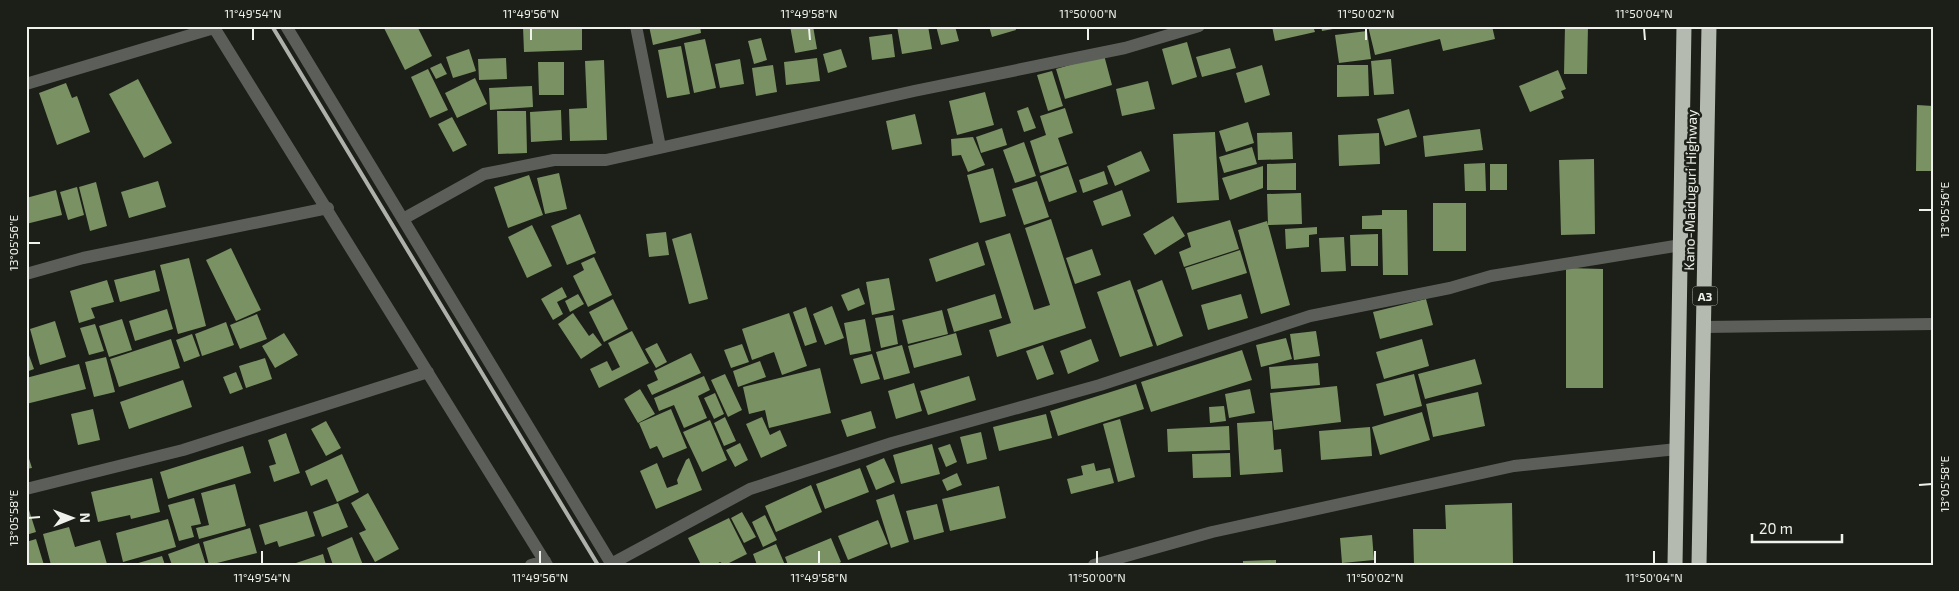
<svg xmlns="http://www.w3.org/2000/svg" width="1959" height="591" font-family="'Exo 2',sans-serif">
<style>
.building{fill:#7a9163}
.lines{fill:none;stroke-linecap:round;stroke-linejoin:round}
.street{stroke:#5c5e5a;stroke-width:12}
.highway{stroke:#b5bab0;stroke-width:15}
.rail{stroke:#aeb1ab;stroke-width:4}
.ticks{fill:none;stroke:#eff1ec;stroke-width:2}
.labels{text-anchor:middle;dominant-baseline:central;stroke-width:5;stroke-linejoin:round;paint-order:stroke}
.shield{fill:#1b1f17;stroke:#afb2ac;stroke-width:1}
.shield-label{font-size:12px;font-weight:bold;fill:#eff1ec}
.street-label{font-size:14px;fill:#eff1ec;stroke:#1b1f17}
.neatline{fill:none;stroke:#eff1ec;stroke-width:2}
.ticks-label{font-size:12px;text-anchor:middle;fill:#eff1ec}
</style>
<rect width="100%" height="100%" fill="#1b1f17"/>
<path class="building" d="M383 26H417L432 56 405 70Z
M582 26V50L524 52 523 27Z
M649 26H700L701 33 653 45Z
M790 26H813L817 49 795 53Z
M897 26H928L932 49 902 54Z
M936 26H955L959 41 941 45Z
M989 26H1015L1016 30 992 37Z
M1272 26H1313L1315 32 1275 41Z
M1321 26H1344V27L1322 31Z
M1368 26H1492L1495 39 1443 51 1440 39 1375 55Z
M1565 26H1588L1587 74H1564Z
M1367 31 1371 59 1339 63 1335 35Z
M892 34 895 57 872 60 869 37Z
M761 38 767 60 754 64 748 41Z
M705 39 716 88 694 93 684 43Z
M1187 42 1197 77 1172 85 1162 49Z
M681 46 690 94 667 98 658 50Z
M1230 48 1236 68 1202 77 1196 57Z
M469 49 476 71 453 78 446 57Z
M841 49 847 67 828 73 823 54Z
M1104 55 1112 85 1065 99 1056 69Z
M506 58 507 79 479 80 478 59Z
M817 58 820 81 786 85 784 62Z
M740 59 744 84 720 88 715 64Z
M1391 59 1394 94 1374 95 1371 61Z
M604 60 607 140 570 141 569 109 587 108 585 61Z
M538 62H564V95H539Z
M441 63 447 74 436 79 430 68Z
M773 65 777 92 756 96 752 68Z
M1262 65 1270 95 1245 103 1236 73Z
M1337 65H1368L1369 96 1337 97Z
M428 69 448 110 430 118 411 77Z
M1558 70 1566 89 1561 91 1564 98 1530 112 1519 86Z
M1052 71 1063 106 1048 111 1037 75Z
M475 78 487 104 457 118 445 93Z
M138 79 172 143 144 158 109 94Z
M1148 81 1155 109 1122 116 1116 89Z
M66 83 72 98 77 96 90 132 57 145 39 93Z
M532 86 533 107 490 110 489 88Z
M985 92 994 125 957 135 949 101Z
M1917 105 1933 106V171H1916Z
M1028 107 1036 128 1024 132 1017 111Z
M1065 108 1073 133 1058 138 1067 164 1040 173 1030 141 1046 135 1040 116Z
M1409 109 1417 137 1385 146 1377 119Z
M561 110 562 140 531 142 530 112Z
M497 111H526L527 153 498 154Z
M915 114 922 144 892 150 886 121Z
M452 117 467 145 453 152 438 124Z
M1248 122 1254 143 1226 152 1219 131Z
M1002 128 1007 145 981 153 976 137Z
M1480 129 1483 150 1425 157 1423 136Z
M1215 132 1219 200 1177 203 1173 134Z
M1292 132 1293 159 1258 160 1257 133Z
M1379 133 1380 164 1339 166 1338 135Z
M973 137 985 165 968 172 961 155 952 156 951 139Z
M1024 142 1036 176 1015 183 1003 150Z
M1252 147 1257 164 1224 173 1219 157Z
M1141 151 1150 171 1115 186 1107 166Z
M1594 159 1595 234 1561 235 1559 160Z
M1296 163V190H1267V164Z
M1485 163 1486 191H1465L1464 164Z
M1490 164H1507V190H1490Z
M1068 166 1077 192 1049 202 1040 176Z
M1263 166V188L1230 200 1222 178Z
M993 168 1006 216 980 223 967 175Z
M1104 171 1108 184 1083 193 1079 180Z
M559 173 567 209 545 214 537 178Z
M529 175 543 215 508 228 494 187Z
M158 181 166 207 129 218 121 192Z
M1037 181 1049 217 1024 225 1012 189Z
M96 182 107 226 90 231 79 187Z
M77 187 84 215 68 220 60 192Z
M56 190 62 215 26 224V198Z
M1122 190 1131 216 1102 226 1093 201Z
M1301 193 1302 224 1268 225 1267 194Z
M1433 203H1466V251H1433Z
M1382 210H1407L1408 275H1383L1382 229H1362V216L1382 215Z
M580 214 596 253 567 265 551 226Z
M1173 216 1185 236 1155 255 1143 234Z
M1051 219 1086 328 997 357 989 330 1011 323 985 241 1010 233 1034 310 1050 305 1025 228Z
M1230 220 1239 249 1184 267 1179 252 1191 247 1187 233Z
M1267 221 1290 305 1261 314 1238 230Z
M532 225 552 266 527 278 508 237Z
M1317 227V234L1309 235V247L1286 249 1285 229Z
M666 232 669 255 649 257 646 234Z
M691 233 708 299 689 304 672 239Z
M1378 234V266H1351L1350 235Z
M1344 237 1346 271 1321 272 1319 238Z
M978 242 985 265 936 282 929 259Z
M231 248 261 310 236 321 206 260Z
M1092 249 1101 275 1075 284 1066 258Z
M1240 250 1247 273 1192 290 1185 268Z
M594 257 612 295 588 307 573 276 584 270 581 263Z
M189 258 206 326 178 334 160 265Z
M1566 268 1603 269V388H1566Z
M155 270 160 291 120 302 114 280Z
M889 278 895 310 872 315 866 282Z
M107 280 114 302 91 308 95 318 79 323 70 291Z
M1130 280 1153 346 1120 357 1097 292Z
M1162 280 1183 336 1157 346 1137 290Z
M562 287 567 297 557 302 563 314 553 320 541 299Z
M859 288 865 304 848 311 841 295Z
M578 294 584 304 570 312 565 301Z
M995 294 1002 318 954 332 947 309Z
M1241 294 1248 318 1208 330 1201 305Z
M613 299 628 329 604 342 589 312Z
M1426 299 1433 325 1380 339 1373 312Z
M832 306 844 338 825 345 813 314Z
M806 307 817 342 805 346 793 312Z
M167 309 173 329 135 341 129 321Z
M942 310 948 334 908 344 902 320Z
M573 313 589 336 593 333 602 345 581 359 558 324Z
M789 313 807 366 782 375 774 352 752 360 742 329Z
M257 314 267 339 240 349 230 325Z
M893 315 898 344 881 348 875 318Z
M122 319 132 350 109 357 99 326Z
M865 319 871 351 850 355 844 323Z
M55 321 66 357 40 365 30 329Z
M226 322 234 345 202 356 195 334Z
M95 324 104 351 89 355 80 328Z
M632 331 649 363 599 388 590 369 607 361 612 371 620 367 608 343Z
M1316 331 1320 356 1294 360 1290 334Z
M284 333 298 355 275 368 262 346Z
M956 333 962 355 914 368 908 346Z
M192 334 200 356 184 362 176 340Z
M1286 338 1292 359 1261 367 1256 345Z
M171 339 180 368 119 387 110 359Z
M1091 339 1099 361 1068 374 1060 351Z
M1422 339 1429 366 1384 379 1376 352Z
M657 343 667 362 656 368 645 349Z
M742 344 749 362 731 368 724 350Z
M902 345 910 373 884 380 876 352Z
M1043 345 1054 374 1037 380 1026 351Z
M26 347 34 369 26 372Z
M1242 350 1252 380 1151 412 1141 382Z
M691 353 701 373 652 395 647 385 658 380 654 371Z
M872 354 880 379 861 384 853 359Z
M106 357 115 392 94 397 85 362Z
M265 358 272 379 246 388 239 366Z
M1475 359 1482 384 1425 399 1418 374Z
M760 361 766 377 738 387 733 371Z
M1318 363 1320 385 1271 389 1269 367Z
M79 364 86 389 26 404V378Z
M820 368 831 413 769 428 765 410 749 414 743 387Z
M236 372 243 389 230 394 223 377Z
M725 374 742 410 728 417 711 380Z
M1414 374 1422 406 1384 416 1376 384Z
M704 376 710 390 698 396 707 418 684 428 674 405 659 411 654 398Z
M969 376 976 400 928 415 920 391Z
M183 380 192 407 129 429 120 402Z
M914 383 922 411 896 419 888 391Z
M1136 384 1144 409 1058 436 1050 411Z
M1337 386 1341 422 1274 430 1270 393Z
M640 389 655 414 638 423 624 399Z
M1250 389 1255 413 1229 418 1225 394Z
M1478 392 1485 426 1433 437 1426 404Z
M715 393 724 414 714 419 704 398Z
M1224 406 1226 421 1210 423 1209 407Z
M93 409 100 440 78 445 71 414Z
M671 409 687 448 663 458 657 446 650 449 639 423Z
M871 411 876 428 847 437 841 420Z
M1422 412 1430 440 1380 455 1372 427Z
M1046 414 1052 438 999 451 993 427Z
M725 417 736 441 724 446 714 423Z
M762 417 770 435 780 430 787 446 761 458 746 424Z
M1120 419 1135 477 1118 482 1103 424Z
M710 420 727 460 702 472 683 432Z
M326 421 341 448 326 456 311 429Z
M1272 421 1274 450 1281 449 1283 472 1240 475 1237 423Z
M1229 426 1230 450 1168 452 1167 429Z
M1370 427 1372 456 1321 460 1319 431Z
M981 432 987 459 967 464 960 437Z
M286 433 300 473 274 482 269 466 276 464 268 440Z
M740 443 748 460 735 467 726 450Z
M932 444 940 474 901 484 893 455Z
M950 444 957 462 946 467 938 448Z
M243 446 251 473 168 499 160 472Z
M26 449 32 468 26 469Z
M1230 453 1231 477 1193 478 1192 454Z
M342 454 359 492 337 502 327 479 311 486 305 471Z
M689 458 702 490 656 509 640 471 657 463 667 488 678 484 677 480 686 460Z
M884 458 895 482 876 490 866 466Z
M1094 463 1096 471 1110 468 1114 483 1071 494 1067 479 1083 475 1081 466Z
M860 468 869 492 825 509 816 484Z
M957 473 962 485 947 491 942 480Z
M152 478 160 512 131 519 130 515 98 522 91 492Z
M235 484 246 526 199 539 196 528 209 525 201 493Z
M811 485 822 512 776 532 765 506Z
M999 486 1006 518 950 531 942 499Z
M368 493 399 549 375 562 359 533 366 530 351 503Z
M894 494 909 542 891 548 876 500Z
M194 498 201 524 191 526 194 537 179 541 168 505Z
M338 503 348 527 322 537 313 512Z
M1512 503 1513 563 1414 565 1413 529H1446L1445 505Z
M937 504 944 532 914 540 906 511Z
M29 510 36 532 26 535V511Z
M307 511 315 536 279 547 277 541 265 545 259 525Z
M742 512 756 537 744 543 731 518Z
M765 515 777 540 763 547 752 522Z
M729 518 747 554 725 565 720 562 715 565H701L688 538Z
M168 519 176 547 123 562 116 533Z
M878 520 888 544 848 560 838 536Z
M69 527 75 547 100 540 107 564 51 565 43 534Z
M250 528 257 553 209 565 203 542Z
M1372 535 1374 560 1342 563 1340 538Z
M352 537 363 565H333L327 548Z
M831 538 841 562 836 565H788L785 557Z
M36 539 44 565H26V542Z
M199 543 206 565H172L168 554Z
M776 544 785 565H757L753 554Z
M323 554 326 565H293V564Z
M162 556 165 565H135V564Z
M1276 560V565H1243V561Z"/>
<g class="lines">
<path class="street" d="M213 26 547 565
M286 26 612 565
M636 26 660 147
M26 84 214 28
M403 219 484 174 554 160H606L914 91 1125 48 1199 26
M26 274 83 258 328 208
M1704 327 1933 324
M26 489 183 450 428 372
M611 564 750 489 892 443 1100 385 1310 316 1450 288 1491 276 1681 245
M531 565 545 561
M1094 565 1212 532 1514 466 1677 449"/>
<path class="highway" d="M1675 565 1684 26
M1699 565 1709 26"/>
<path class="rail" d="M272 26 598 565"/>
</g>
<path class="ticks" d="M253 28V40M531 28V40M809 28 810 40M1088 28V40M1366 28V40M1644 28 1645 40M1919 210H1932M28 243H40M1919 485 1932 484M28 518 40 517M262 551V564M540 551V564M819 551V564M1097 551V564M1375 551V564M1654 551V564"/>
<g class="labels">
<rect class="shield" x="1692.5" y="286.5" width="25" height="19" rx="4"/>
<g class="shield-label">
<text x="1705" y="296">A3</text>
</g>
<g class="street-label">
<text transform="translate(1690 190) rotate(-89)">Kano-Maiduguri Highway</text>
</g>
</g>
<rect width="1959" height="591" fill="none" stroke="#1b1f17" stroke-width="55"/>
<g transform="translate(72 518) rotate(89)" stroke="#1b1f17" stroke-width="4" paint-order="stroke">
<path d="M0-4L9 19L0 12L-9 19Z" fill="#eff1ec"/>
<text y="-8" font-size="14" font-weight="bold" text-anchor="middle" fill="#eff1ec">N</text>
</g>
<path d="M1752 534v8h90v-8" fill="none" stroke="#eff1ec" stroke-width="2.5"/>
<text x="1759" y="534" font-size="15" fill="#eff1ec" stroke="#1b1f17" stroke-width="4" paint-order="stroke">20 m</text>
<rect x="28" y="28" width="1904" height="536" class="neatline"/>
<g class="ticks-label">
<text x="253" y="18">11°49'54"N</text>
<text x="531" y="18">11°49'56"N</text>
<text x="809" y="18">11°49'58"N</text>
<text x="1088" y="18">11°50'00"N</text>
<text x="1366" y="18">11°50'02"N</text>
<text x="1644" y="18">11°50'04"N</text>
<text transform="translate(1945 210) rotate(-90)" y="4">13°05'56"E</text>
<text transform="translate(14 243) rotate(-90)" y="4">13°05'56"E</text>
<text transform="translate(1945 484) rotate(-90)" y="4">13°05'58"E</text>
<text transform="translate(14 518) rotate(-90)" y="4">13°05'58"E</text>
<text x="262" y="582">11°49'54"N</text>
<text x="540" y="582">11°49'56"N</text>
<text x="819" y="582">11°49'58"N</text>
<text x="1097" y="582">11°50'00"N</text>
<text x="1375" y="582">11°50'02"N</text>
<text x="1654" y="582">11°50'04"N</text>
</g>
</svg>
